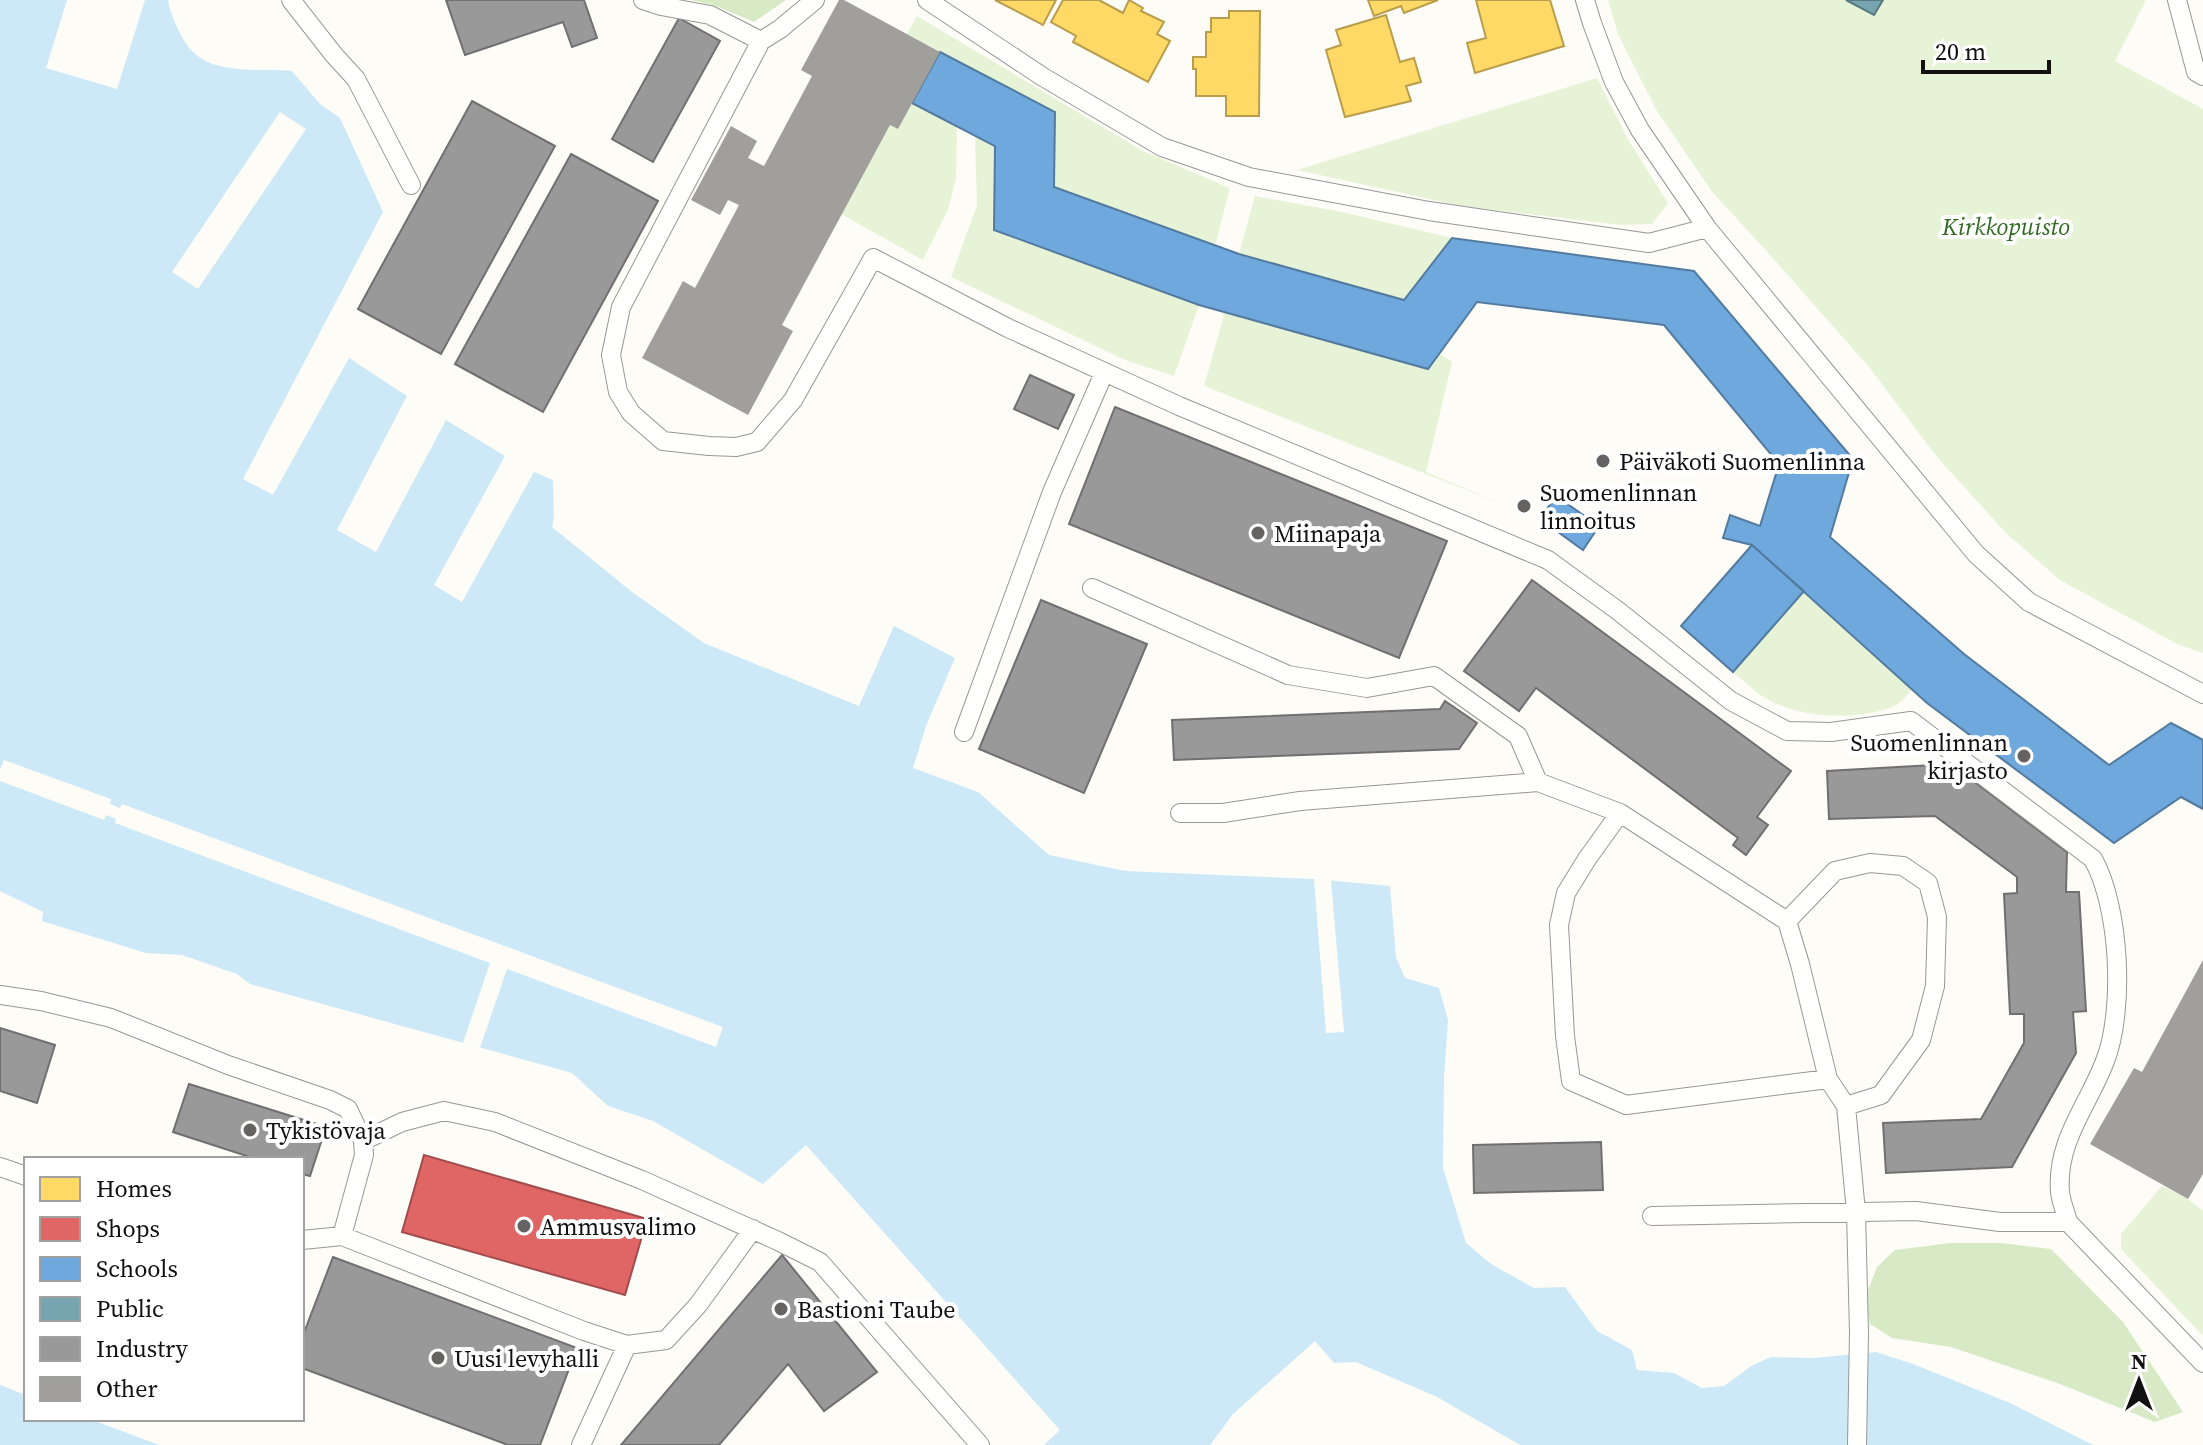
<svg xmlns="http://www.w3.org/2000/svg" width="2203" height="1445" font-family="'Source Serif 4',serif">
<style>
.green{fill:#e7f3d7}
.forest{fill:#d8eac5}
.water{fill:#cde8f7}
.pier{fill:#fdfcf7}
.homes{fill:#ffd966;stroke:#b89d4c;stroke-width:2}
.shops{fill:#e06666;stroke:#a24c4c;stroke-width:2}
.schools{fill:#6fa8dc;stroke:#537b9f;stroke-width:2}
.public{fill:#76a5af;stroke:#587980;stroke-width:2}
.industry{fill:#999;stroke:#707070;stroke-width:2}
.building{fill:#a19f9c}
.lines{fill:none;stroke-linecap:round;stroke-linejoin:round}
.lane-casing{stroke:#979795;stroke-width:20}
.lane{stroke:#fffffe;stroke-width:18}
.poi-dot{fill:#646362;stroke:#fff;stroke-width:3}
.labels{text-anchor:middle;dominant-baseline:central;stroke-width:8;stroke-linejoin:round;paint-order:stroke}
.park-label{font-size:24px;font-style:italic;fill:#2f6b1f;stroke:#fff}
.poi-label{font-size:24px;fill:#111;stroke:#fff;text-anchor:start}
</style>
<rect width="100%" height="100%" fill="#fdfcf7"/>
<path class="green" d="M1608 0H2146L2115 61 2203 109V653L2177 644 2060 580 2006 533 1937 457 1869 367 1762 246 1713 193 1657 111 1618 34Z
M917 16 1143 151 1230 188 1215 246 1054 187 1055 112 907 34Z
M1597 78 1629 141 1668 203 1652 224 1621 225 1461 206 1297 170Z
M912 103 957 126 956 178 948 210 923 260 841 214 890 125 898 129Z
M975 136 995 146 994 231 1199 305 1174 376 1125 360 951 277 977 205Z
M1255 196 1342 212 1452 238 1404 300 1239 254Z
M1225 312 1428 369 1439 353 1452 362 1426 472 1507 506 1204 386Z
M1804 591 1912 690C1906 695 1901 703 1894 706 1858 722 1794 718 1762 696 1752 689 1743 680 1733 672Z
M2162 1186 2188 1199 2203 1211V1336L2121 1249V1234Z"/>
<path class="forest" d="M691 0H786L754 22 716 6Z
M1950 1243H2001L2051 1249 2123 1322 2183 1412 2155 1422 2060 1384 1951 1347 1892 1338 1870 1324 1865 1298 1877 1267 1895 1250Z"/>
<path class="water" d="M0 0H168C170 13 175 23 181 35 202 79 252 67 292 71L320 104 340 118 383 212 243 479 273 495 349 358 407 396 337 530 376 552 446 420 505 456 434 585 462 602 534 472 553 480 554 516 552 527 632 592 704 643 859 706 894 626 955 658 926 726 913 768 978 792 1049 855 1125 871 1314 879 1390 886 1396 957 1405 978 1439 988 1448 1020 1444 1077 1443 1168 1466 1243 1491 1264 1534 1288 1565 1287 1597 1331 1632 1350 1637 1370 1674 1373 1702 1388 1724 1386 1753 1365 1771 1357 1813 1358 1876 1352 1913 1364 2010 1403 2093 1445H1520L1437 1397 1356 1362 1334 1363 1315 1341 1233 1414 1210 1445H1044L1060 1430 806 1145 763 1184 653 1121 608 1106 572 1073 250 984 237 974 182 955 146 953 42 921 43 912 0 891Z
M0 1385 26 1395V1419H90L159 1445H0Z"/>
<path class="pier" d="M67 0H145L117 89 46 68Z
M280 112 306 129 198 289 172 272Z
M4 760 111 799 110 804 120 808 122 804 723 1027 716 1047 507 969 480 1048 463 1043 490 963 115 823 116 819 106 815 104 820 0 781V770Z
M1314 879 1331 880 1344 1032 1326 1033Z"/>
<path class="homes" d="M995 0H1056L1043 25Z
M1063 0H1099L1123 13 1129 0 1143 8 1141 11 1164 22 1157 34 1170 41 1148 82 1073 42 1076 36 1051 22Z
M1368 0H1438L1404 13 1401 6 1374 16Z
M1476 0H1550L1564 46 1475 73 1467 43 1486 38Z
M1229 11H1260L1259 116H1226V96H1196V69H1193V57H1206V32H1211V18H1229Z
M1386 15 1400 62 1414 58 1421 82 1406 86 1411 101 1345 117 1326 50 1341 45 1336 30Z"/>
<path class="shops" d="M424 1155 647 1219 625 1295 402 1232Z"/>
<path class="schools" d="M940 52 1055 112 1054 187 1239 254 1404 300 1452 238 1694 271 1853 459 1830 537 1964 654 2109 765 2171 723 2203 740V809L2181 797 2114 843 1927 703 1752 545 1723 538 1730 515 1760 526 1779 464 1664 325 1477 302 1428 369 1199 305 994 230 995 146 912 103Z
M1556 496 1599 526 1583 550 1540 519Z
M1752 545 1804 591 1733 672 1681 626Z"/>
<path class="public" d="M1846 0H1883L1874 15Z"/>
<path class="industry" d="M446 0H584L597 38 572 47 563 22 465 55Z
M679 18 720 41 653 162 612 139Z
M472 101 555 146 441 354 358 309Z
M571 154 658 201 543 412 455 364Z
M1030 375 1074 395 1058 429 1014 409Z
M1115 407 1447 541 1399 658 1069 524Z
M1532 580 1791 771 1757 817 1768 825 1746 855 1733 845 1738 838 1536 688 1519 711 1464 671Z
M1041 600 1147 644 1084 793 979 749Z
M1445 701 1477 723 1459 749 1174 760 1172 720 1440 709Z
M1951 764 2067 852 2066 892H2079L2086 1011 2073 1012 2076 1053 2012 1167 1886 1173 1883 1123 1981 1119 2024 1043V1014H2010L2004 894 2017 893V877L1935 816 1829 819 1827 771Z
M0 1028 55 1045 37 1103 0 1091Z
M189 1084 326 1127 310 1176 302 1174V1159H256L173 1132Z
M1601 1142 1603 1190 1474 1193 1473 1145Z
M782 1255 877 1372 824 1411 788 1364 719 1445H621Z
M333 1257 577 1348 540 1445H508L302 1368V1338Z"/>
<path class="building" d="M839 0H844L940 52 898 129 890 125 782 325 793 331 748 415 642 358 683 281 695 288 739 205 728 200 720 215 691 200 731 126 757 141 748 158 764 166 812 76 801 70Z
M2203 960V1174L2188 1199 2090 1144 2134 1068 2142 1072Z"/>
<g class="lines">
<g class="lane-casing">
<path id="lane" d="M291 0 334 55 356 79 411 185
M643 0 661 6 710 15 761 41
M815 0 780 29 761 41 621 307 611 355 618 392 631 413 663 441 709 446 736 447 757 442 793 400 873 258 1008 328 1179 406 1548 560 1617 610 1731 701 1787 731 1831 732 1911 721 2093 859C2120 907 2125 1010 2105 1061 2088 1106 2056 1141 2060 1192 2061 1202 2066 1213 2068 1222L2203 1363
M927 0 1043 77 1162 147 1249 177 1429 211 1649 243 1707 228
M1585 0 1592 23 1614 82 1640 130 1707 228 1976 554 2029 602 2203 694
M2177 0 2196 72 2203 76
M1092 588 1288 675 1367 688 1434 676 1518 736 1538 782
M964 732 1052 492 1104 373
M1180 813H1223L1300 801 1538 782 1620 813 1787 921 1800 964 1828 1079
M1620 813 1587 859 1566 893 1559 925 1565 1036 1571 1081 1626 1105 1828 1079 1846 1106 1881 1095 1921 1040 1935 986 1937 917 1928 883 1903 866 1870 863 1835 871 1787 921
M0 995 41 1001 111 1018 228 1065 330 1100 348 1109 363 1141 364 1155 342 1236
M1846 1106 1856 1212 1859 1333 1857 1445
M363 1141 402 1122 444 1111 495 1122 642 1180 778 1241 820 1262 980 1445
M0 1167 26 1176
M1652 1216 1916 1211 2000 1222H2068
M302 1240 342 1236 584 1331 627 1345 666 1340 698 1305 753 1229
M581 1445 627 1345"/>
</g>
<use href="#lane" class="lane"/>
</g>
<g class="poi-dot">
<circle cx="1603" cy="461" r="8"/>
<circle cx="1524" cy="506" r="8"/>
<circle cx="1258" cy="533" r="8"/>
<circle cx="2024" cy="756" r="8"/>
<circle cx="250" cy="1130" r="8"/>
<circle cx="524" cy="1226" r="8"/>
<circle cx="781" cy="1309" r="8"/>
<circle cx="438" cy="1358" r="8"/>
</g>
<g class="labels">
<g class="park-label">
<text x="2006" y="226">Kirkkopuisto</text>
</g>
<g class="poi-label">
<text x="1619" y="461">Päiväkoti Suomenlinna</text>
<text x="1540" y="492">Suomenlinnan<tspan x="1540" dy="28">linnoitus</tspan></text>
<text x="1274" y="533">Miinapaja</text>
<text x="2008" y="742" text-anchor="end">Suomenlinnan<tspan x="2008" dy="28">kirjasto</tspan></text>
<text x="266" y="1130">Tykistövaja</text>
<text x="540" y="1226">Ammusvalimo</text>
<text x="797" y="1309">Bastioni Taube</text>
<text x="454" y="1358">Uusi levyhalli</text>
</g>
</g>
<rect x="24" y="1157" width="280" height="264" fill="#ffffff" stroke="#a0a0a0" stroke-width="2"/>
<rect x="40" y="1177" width="40" height="24" fill="#ffd966" stroke="#a0a0a0" stroke-width="2"/>
<text x="96" y="1197" font-size="24" fill="#111111">Homes</text>
<rect x="40" y="1217" width="40" height="24" fill="#e06666" stroke="#a0a0a0" stroke-width="2"/>
<text x="96" y="1237" font-size="24" fill="#111111">Shops</text>
<rect x="40" y="1257" width="40" height="24" fill="#6fa8dc" stroke="#a0a0a0" stroke-width="2"/>
<text x="96" y="1277" font-size="24" fill="#111111">Schools</text>
<rect x="40" y="1297" width="40" height="24" fill="#76a5af" stroke="#a0a0a0" stroke-width="2"/>
<text x="96" y="1317" font-size="24" fill="#111111">Public</text>
<rect x="40" y="1337" width="40" height="24" fill="#999999" stroke="#a0a0a0" stroke-width="2"/>
<text x="96" y="1357" font-size="24" fill="#111111">Industry</text>
<rect x="40" y="1377" width="40" height="24" fill="#a19f9c" stroke="#a0a0a0" stroke-width="2"/>
<text x="96" y="1397" font-size="24" fill="#111111">Other</text>
<g transform="translate(2139 1381)" stroke="#ffffff" stroke-width="6" paint-order="stroke">
<path d="M0-6L14 30L0 20L-14 30Z" fill="#111111"/>
<text y="-12" font-size="22" font-weight="bold" text-anchor="middle" fill="#111111">N</text>
</g>
<path d="M1923 60v12h126v-12" fill="none" stroke="#111111" stroke-width="4"/>
<text x="1935" y="60" font-size="24" fill="#111111" stroke="#ffffff" stroke-width="6" paint-order="stroke">20 m</text>
</svg>
